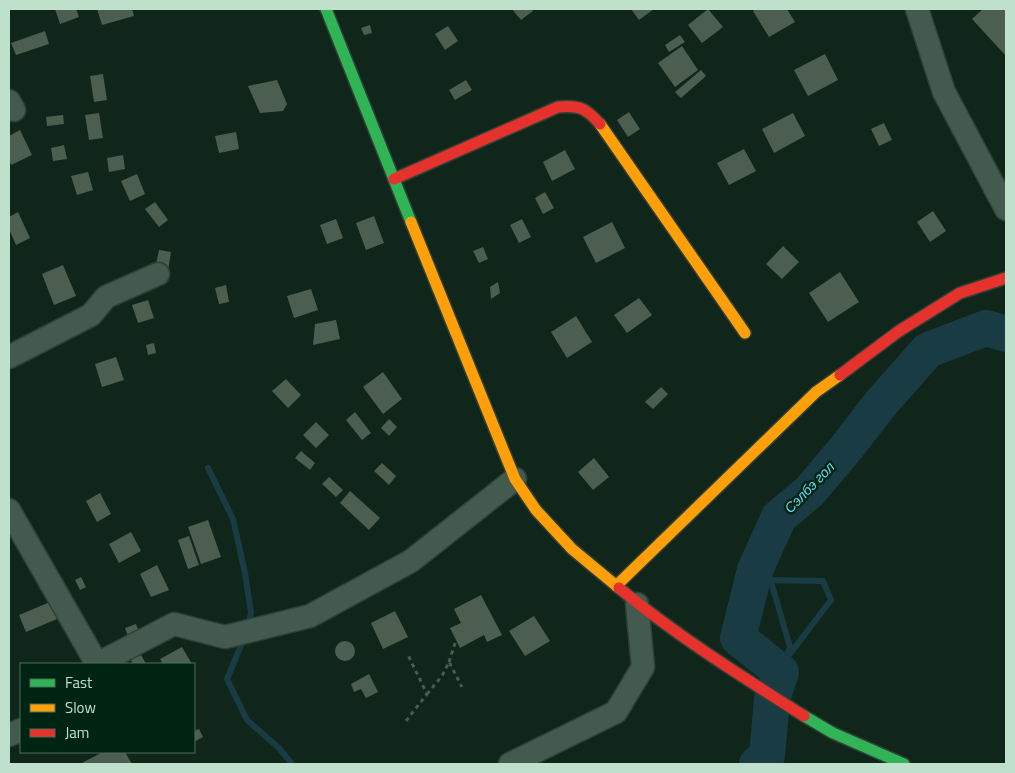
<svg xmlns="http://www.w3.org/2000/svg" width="1015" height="773" font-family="'Titillium Web',sans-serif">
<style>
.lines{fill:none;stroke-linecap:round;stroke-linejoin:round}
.stream{stroke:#193c44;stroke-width:6}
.river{stroke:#193c44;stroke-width:36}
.building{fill:#4c5e4f}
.street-casing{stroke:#2f4137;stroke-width:25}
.fast-casing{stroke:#2f4137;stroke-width:14}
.slow-casing{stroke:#2f4137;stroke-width:14}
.jam-casing{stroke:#2f4137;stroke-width:14}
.path{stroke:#465b51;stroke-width:3;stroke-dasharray:4 4;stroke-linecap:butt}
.street{stroke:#435b4f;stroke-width:22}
.fast{stroke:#30b455;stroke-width:11}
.slow{stroke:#ff9f0a;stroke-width:11}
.jam{stroke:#e5322d;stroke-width:11}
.labels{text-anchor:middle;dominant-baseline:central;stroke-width:5;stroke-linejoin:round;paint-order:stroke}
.water-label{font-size:14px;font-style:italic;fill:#63d9f7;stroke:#002412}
</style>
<rect width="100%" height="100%" fill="#10261b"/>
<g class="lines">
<path class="stream" d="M208 468 233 519 245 573 251 613 248 626
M763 554 790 647 781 672
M770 580 823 581 831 600 786 659
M244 638 227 679 247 720 279 748 292 764
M763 764 767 756"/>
<path class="river" d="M757 764 767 756 772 699 781 672 738 638 755 570 779 517 810 491 847 447 881 403 928 350 986 328 1006 334"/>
</g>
<path class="building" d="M55 9H76L79 17 60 24Z
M97 9H132L134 16 102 25Z
M512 9H531L533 11 521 20Z
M631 9H654L639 20Z
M708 9 723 27 702 43 688 25Z
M756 9H787L795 22 769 37 753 11Z
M983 9H1006V56L972 19Z
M370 25 372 33 364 35 361 28Z
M448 26 458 41 445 50 435 34Z
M45 31 49 44 16 55 11 43Z
M680 35 685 42 669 52 665 45Z
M682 46 698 70 675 87 658 63Z
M825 54 838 80 808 96 794 70Z
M701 70 706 76 681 98 675 92Z
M103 74 107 100 94 102 90 76Z
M277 80 287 104 283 111 260 113 248 86Z
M466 80 472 90 455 100 449 90Z
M629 112 640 129 628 137 617 120Z
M99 113 103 138 89 140 85 115Z
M793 113 805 136 774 153 762 129Z
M63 115 64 124 47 126 46 117Z
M884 123 892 140 879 146 871 129Z
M20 130 32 155 11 165 9 160V136Z
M236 132 239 149 219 153 215 136Z
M64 145 67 159 53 161 51 148Z
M744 149 756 171 729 185 717 163Z
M565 150 575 169 552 181 543 162Z
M123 155 125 169 109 172 107 158Z
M88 172 93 190 77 195 71 176Z
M137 174 145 194 130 201 121 181Z
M545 192 554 208 543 214 535 198Z
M155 202 168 220 159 227 145 209Z
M933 211 946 231 930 242 917 222Z
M18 212 30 238 16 245 9 229V217Z
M374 216 384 243 366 250 356 223Z
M336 219 343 238 327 244 320 225Z
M522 219 531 237 519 243 510 225Z
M612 222 625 248 596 263 583 237Z
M783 246 799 262 782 279 766 264Z
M483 247 488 259 479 263 473 251Z
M159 250 171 252 168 271 155 269Z
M63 265 76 296 54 305 42 274Z
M840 272 859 302 828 322 809 293Z
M498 282 500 293 491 299 490 287Z
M226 285 229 302 219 304 215 288Z
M311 289 318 310 294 318 287 296Z
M639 298 652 315 627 333 614 315Z
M148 300 154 318 138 323 132 305Z
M576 316 592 342 567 358 551 332Z
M336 320 340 339 313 345 315 324Z
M154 343 156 353 148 355 146 345Z
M116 357 124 380 102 387 95 364Z
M383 372 402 399 383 414 363 387Z
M286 379 301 395 288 408 272 391Z
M661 387 668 394 653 409 645 402Z
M355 412 371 433 362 440 346 420Z
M389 419 397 427 389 436 381 428Z
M316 422 329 435 316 448 303 435Z
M301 451 315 463 310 470 295 458Z
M594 458 609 477 593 490 578 472Z
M382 463 396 476 389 485 374 471Z
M329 477 343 490 336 497 322 484Z
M350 491 380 518 369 530 340 503Z
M100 493 111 514 97 522 86 501Z
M208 520 221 557 201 564 188 527Z
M131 532 141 551 119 563 109 544Z
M189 536 199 565 188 569 178 540Z
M157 565 169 590 151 597 140 574Z
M81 577 86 587 80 590 75 580Z
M481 595 502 635 487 642 484 635 460 648 450 628 461 623 454 609Z
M50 602 57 619 26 632 19 615Z
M395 611 408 637 383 649 371 623Z
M534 616 550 641 525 656 509 631Z
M136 624 139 632 128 636 125 628Z
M335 651a10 10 0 1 1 20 0a10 10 0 1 1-20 0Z
M182 647 192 664H163L160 659Z
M139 651 146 664H133L129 656Z
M369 674 378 692 366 698 361 689 354 692 351 684Z
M199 729 203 737 194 742V731Z
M103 752H125L132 764H80Z"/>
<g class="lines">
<g class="street-casing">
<path id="street" d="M917 9 944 92 1006 209
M9 101 14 110
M9 357 91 315 106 297 158 274
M9 510 97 664
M97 664 174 624 225 637 310 616 411 561 515 479
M9 735 21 730
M510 764 616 712 643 667 637 604"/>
</g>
<g class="fast-casing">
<path id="fast" d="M326 9 411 222
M804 716 833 733 904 764"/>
</g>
<g class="slow-casing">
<path id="slow" d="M600 124 745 333
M411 222 515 479 536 510 572 549 619 588
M616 586 816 392 840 375"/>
</g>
<g class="jam-casing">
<path id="jam" d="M394 179 558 107C579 105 586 108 600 124
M840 375 899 331 960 293 1006 278
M619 588C677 636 741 676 804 716"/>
</g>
<path class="path" d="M449 662 456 640
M427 694 442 676 449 662 462 687
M406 721 427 694 407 653"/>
<use href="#street" class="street"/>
<use href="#fast" class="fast"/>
<use href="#slow" class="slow"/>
<use href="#jam" class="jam"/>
</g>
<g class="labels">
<g class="water-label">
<text transform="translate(809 487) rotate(-46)">Сэлбэ гол</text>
</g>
</g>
<rect width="1015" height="773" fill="none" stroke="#bfe0cb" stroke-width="20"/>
<rect x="20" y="663" width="175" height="90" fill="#002412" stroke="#4c6f5c"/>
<rect x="30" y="679" width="25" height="8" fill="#30b455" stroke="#4c6f5c"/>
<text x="65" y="688" font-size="15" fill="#bfe0cb">Fast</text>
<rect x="30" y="704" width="25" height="8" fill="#ff9f0a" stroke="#4c6f5c"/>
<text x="65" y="713" font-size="15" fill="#bfe0cb">Slow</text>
<rect x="30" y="729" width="25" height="8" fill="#e5322d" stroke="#4c6f5c"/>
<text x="65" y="738" font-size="15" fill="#bfe0cb">Jam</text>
</svg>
